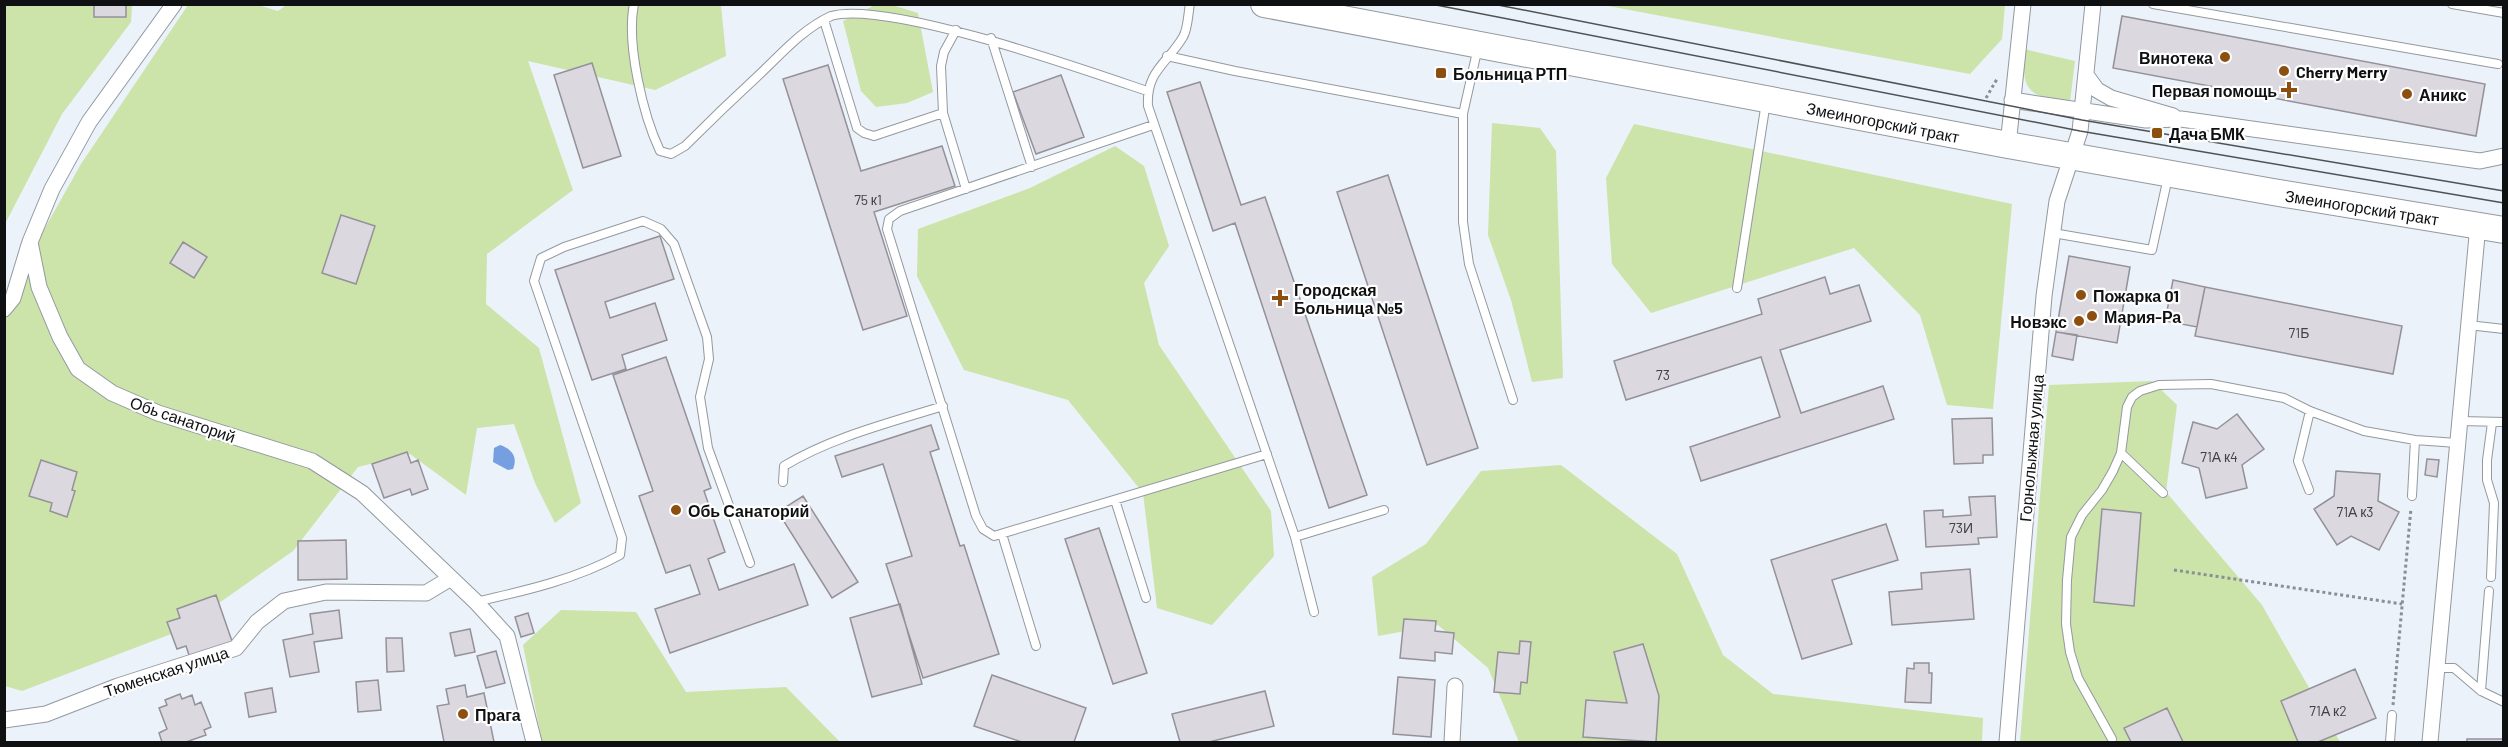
<svg xmlns="http://www.w3.org/2000/svg" width="2508" height="747" font-family="Barlow,sans-serif">
<style>
.green{fill:#cce3aa}
.water{fill:#769fe1}
.building{fill:#dbd8e0;stroke:#949199;stroke-width:1.5}
.lines{fill:none;stroke-linecap:round;stroke-linejoin:round}
.service-casing{stroke:#93999f;stroke-width:10}
.minor-casing{stroke:#93999f;stroke-width:17}
.trunk-casing{stroke:#93999f;stroke-width:28}
.path{stroke:#8a8f93;stroke-width:3;stroke-dasharray:3 3;stroke-linecap:butt}
.service{stroke:#fff;stroke-width:8}
.minor{stroke:#fff;stroke-width:15}
.trunk{stroke:#fff;stroke-width:26}
.tram{stroke:#4e5255;stroke-width:1.5}
.poi-dot{fill:#8c4f10;stroke:#fefefe;stroke-width:2}
.labels{text-anchor:middle;dominant-baseline:central;stroke-width:4.5;stroke-linejoin:round;paint-order:stroke}
.number-label{font-size:14px;fill:#414246}
.poi-label{font-size:16px;font-weight:bold;fill:#0e1012;stroke:#fefefe;text-anchor:start}
.street-label{font-size:16px;fill:#0e1012;stroke:#fefefe}
</style>
<rect width="100%" height="100%" fill="#ebf2f9"/>
<path class="green" d="M288 4 721 5 726 56 655 90 528 61 573 190 487 254 486 304 539 348 581 503 555 523 535 483 514 424 477 428 466 495 410 454 358 467 293 551 179 631 22 691 5 686V299L81 164 188 5H258L278 11Z
M5 5H132L131 22 62 114 5 224Z
M875 5H892L918 13 933 92 907 103 876 107 861 91 843 21Z
M1603 5 2005 4V5L2002 39 1970 74Z
M2024 49 2075 61 2070 102C2028 95 2022 94 2024 49Z
M1492 123 1540 128 1556 151 1563 378 1532 382 1511 300 1488 235Z
M1634 124 2012 204 1993 409 1947 405 1920 315 1854 248 1651 313 1612 264 1606 178Z
M1115 146 1144 166 1169 246 1144 283 1159 345 1271 511 1274 556 1212 625 1157 608 1143 493 1068 400 964 370 917 276 918 229 1030 188Z
M2152 381 2177 405 2166 492 2262 605 2340 742H2020L2049 385Z
M1561 465 1677 554 1723 655 1773 694 1983 718 1982 742H1519L1488 668 1438 625 1378 636 1372 577 1426 544 1481 471Z
M561 610 636 612 686 692 786 687 840 742H542L523 645Z"/>
<path class="water" d="M500 445C512 449 518 457 513 469L508 470 493 462 494 448Z"/>
<path class="building" d="M94 4H126V17H94Z
M2122 16 2485 84 2476 136 2113 68Z
M592 63 621 156 583 168 554 75Z
M828 65 861 171 942 146 955 186 874 212 907 316 863 330 783 79Z
M1061 75 1084 137 1036 154 1013 92Z
M1200 82 1241 205 1265 197 1367 495 1329 508 1235 223 1213 231 1167 92Z
M1388 175 1478 448 1427 465 1337 192Z
M341 215 375 226 356 284 322 273Z
M660 236 674 279 605 302 610 318 655 303 667 340 622 355 626 369 592 380 555 270Z
M183 242 207 257 194 278 170 263Z
M2069 256 2130 267 2117 343 2056 332Z
M1825 277 1830 294 1859 285 1871 321 1780 350 1801 413 1883 386 1894 419 1701 481 1690 447 1780 417 1761 357 1626 400 1614 361 1762 314 1758 299Z
M2173 280 2205 287 2197 327 2165 321Z
M2205 287 2402 326 2393 374 2195 336Z
M2056 332 2077 335 2073 360 2052 356Z
M666 357 711 488 704 491 725 552 708 559 719 590 794 564 808 605 670 653 655 609 700 594 690 565 666 573 639 496 653 491 613 375Z
M2237 414 2264 449 2242 465 2247 488 2206 498 2199 468 2182 463 2193 422 2217 429Z
M1992 418 1993 455H1983V463L1954 464 1952 419Z
M931 425 939 449 930 452 960 546 964 545 999 654 923 678 886 564 912 556 883 464 842 477 835 456Z
M407 452 411 463 418 460 428 489 412 495 410 489 384 498 372 464Z
M2427 459 2439 460 2437 477 2425 475Z
M41 460 77 472 72 490 75 491 67 517 50 511 52 503 29 496Z
M2336 471 2380 474 2378 501 2399 512 2379 550 2351 536 2337 545 2314 509 2334 496Z
M803 496 858 582 832 598 778 512Z
M1995 496 1997 537 1978 538 1979 544 1926 547 1924 511 1943 510V517L1971 515 1969 497Z
M2102 509 2141 513 2134 606 2094 602Z
M1886 524 1898 560 1832 580 1852 644 1802 659 1771 560Z
M1099 528 1147 673 1113 684 1065 539Z
M346 540 347 579 298 580V541Z
M1970 569 1974 619 1892 625 1889 592 1922 589 1921 573Z
M216 595 233 644 190 658 186 646 177 649 167 622 180 618 177 609Z
M900 604 922 684 872 697 850 618Z
M339 610 342 638 314 642 319 672 290 677 283 640 313 634 310 614Z
M528 613 534 633 521 637 515 617Z
M1404 619 1436 621 1435 631 1454 633 1452 654 1435 652V661L1400 658Z
M470 629 475 652 455 656 450 633Z
M386 638H402L404 671 387 672Z
M1520 641 1531 642 1527 683 1521 682 1520 694 1494 692 1498 652 1519 654Z
M1643 644 1659 696 1656 742 1583 737 1586 700 1627 703 1614 652Z
M496 651 505 683 486 688 477 656Z
M1914 663H1929V673H1932L1931 703 1905 702 1907 668 1914 669Z
M2355 669 2376 718 2318 742H2298L2281 701Z
M992 675 1086 708 1074 742H1022L974 726Z
M1398 677 1435 680 1431 737 1393 734Z
M378 680 381 710 358 712 356 682Z
M465 685 467 697 484 693 494 742H444L437 706 449 704 446 689Z
M272 688 276 712 249 717 245 693Z
M1265 691 1274 726 1209 742H1180L1172 714Z
M180 694 182 699 192 695 195 705 201 702 211 727 204 730 206 735 186 742H162L159 733 167 729 159 708 167 705 165 700Z
M2167 708 2183 742H2131L2124 728Z
M2467 739H2504V742H2467Z"/>
<g class="lines">
<g class="service-casing">
<path id="service" d="M634 4C626 44 643 115 660 151L671 154 685 146C710 121 735 97 761 73 783 52 803 29 831 16 887 0 1085 70 1147 91
M1190 4C1188 14 1188 29 1183 37 1167 64 1146 71 1148 106L1295 537 1314 612
M2153 4 2498 64
M2452 4 2504 13
M824 20 857 128 864 133 874 136 943 113 941 66 944 52 956 30
M991 38 1032 167
M1167 56 1235 71 1463 114V222L1469 264 1513 400
M943 113 966 189
M1463 114 1478 47
M1153 125 900 211 889 219 887 229 976 516 983 529 994 536 1267 454
M2053 233 2152 250 2168 177
M1737 288 1766 102
M2468 325 2504 329
M2460 421 2504 422
M2121 453 2163 493
M783 482 784 466C832 437 889 423 943 406
M2309 490 2298 461 2310 411
M2412 496 2415 440
M1115 500 1146 598
M1002 534 1036 646
M1295 537 1384 510
M2491 577 2494 503 2487 480V460L2492 423
M476 602C524 591 577 579 620 555L622 538 534 281 541 258 564 247 643 221 661 229 674 244 707 337 709 359 700 397 708 448 750 563
M2438 668H2454L2481 691 2504 702
M2481 691 2489 591
M2112 739 2078 678 2070 652 2066 624 2067 580 2071 537 2082 515 2102 490 2113 471 2121 453 2127 407 2132 397 2140 391 2159 385 2211 384 2284 398 2310 411 2364 431 2415 440 2457 443
M2390 742 2392 715"/>
</g>
<g class="minor-casing">
<path id="minor" d="M174 4 89 122 52 189 30 242 39 287 60 337 78 369 112 393 158 413 312 461 362 493 476 602 507 636 534 742
M2086 75 2097 90 2111 98 2173 116
M2012 100 2146 120 2181 119 2480 161 2504 156
M2008 145 2023 4
M4 309 13 298 29 245
M4 720 46 714 118 686 236 648 257 622 284 601 326 592 426 593 451 578
M1452 742 1455 686
M2007 742 2044 296 2057 201 2080 131 2093 4
M2430 742 2478 225"/>
</g>
<g class="trunk-casing">
<path id="trunk" d="M1264 4 2008 145 2273 192 2504 230"/>
</g>
<path class="path" d="M1986 98 1997 79
M2174 570 2402 604
M2393 705 2411 508"/>
<use href="#service" class="service"/>
<use href="#minor" class="minor"/>
<use href="#trunk" class="trunk"/>
<path class="tram" d="M1431 4 2080 131 2504 203
M1493 4 2082 120 2504 191"/>
</g>
<g class="poi-dot">
<circle cx="2225" cy="57" r="6"/>
<circle cx="2284" cy="71" r="6"/>
<rect x="1435" y="67" width="12" height="12" rx="3"/>
<path d="M2286 81h6v6h6v6h-6v6h-6v-6h-6v-6h6z"/>
<circle cx="2407" cy="94" r="6"/>
<rect x="2151" y="127" width="12" height="12" rx="3"/>
<circle cx="2081" cy="295" r="6"/>
<path d="M1277 289h6v6h6v6h-6v6h-6v-6h-6v-6h6z"/>
<circle cx="2092" cy="316" r="6"/>
<circle cx="2079" cy="321" r="6"/>
<circle cx="676" cy="510" r="6"/>
<circle cx="463" cy="714" r="6"/>
</g>
<g class="labels">
<g class="number-label">
<text x="868" y="199">75 к1</text>
<text x="2299" y="332">71Б</text>
<text x="1663" y="374">73</text>
<text x="2219" y="456">71А к4</text>
<text x="2355" y="511">71А к3</text>
<text x="1961" y="527">73И</text>
<text x="2328" y="710">71А к2</text>
</g>
<g class="poi-label">
<text x="2213" y="57" text-anchor="end">Винотека</text>
<text x="2296" y="71">Cherry Merry</text>
<text x="1453" y="73">Больница РТП</text>
<text x="2277" y="90" text-anchor="end">Первая помощь</text>
<text x="2419" y="94">Аникс</text>
<text x="2169" y="133">Дача БМК</text>
<text x="1294" y="289">Городская<tspan x="1294" dy="18">Больница №5</tspan></text>
<text x="2093" y="295">Пожарка 01</text>
<text x="2104" y="316">Мария-Ра</text>
<text x="2067" y="321" text-anchor="end">Новэкс</text>
<text x="688" y="510">Обь Санаторий</text>
<text x="475" y="714">Прага</text>
</g>
<g class="street-label">
<text transform="translate(1883 122) rotate(11)">Змеиногорский тракт</text>
<text transform="translate(2362 207) rotate(9)">Змеиногорский тракт</text>
<text transform="translate(183 419) rotate(19)">Обь санаторий</text>
<text transform="translate(2031 448) rotate(-85)">Горнолыжная улица</text>
<text transform="translate(166 671) rotate(-18)">Тюменская улица</text>
</g>
</g>
<rect width="2508" height="747" fill="none" stroke="#0e1012" stroke-width="12"/>
</svg>
